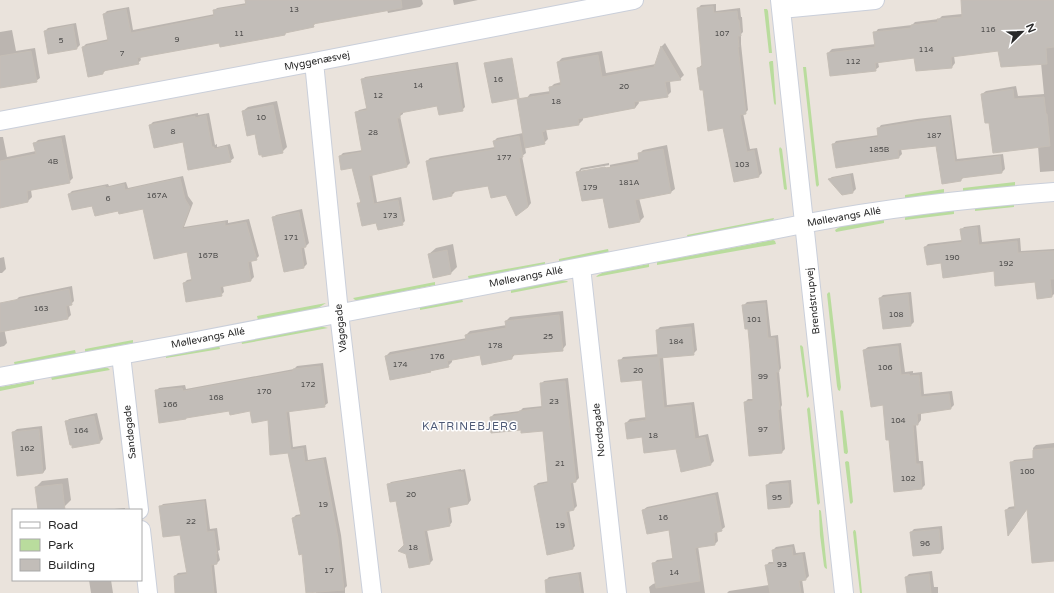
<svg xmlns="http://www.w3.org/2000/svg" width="1054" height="593" font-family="'Varela Round',sans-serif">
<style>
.green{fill:#b9dc9d}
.shadow{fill:#0003;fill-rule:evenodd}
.building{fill:#c2bdb8;stroke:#c5beb6}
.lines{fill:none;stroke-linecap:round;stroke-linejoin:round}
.street-casing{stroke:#cacfda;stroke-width:20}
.street{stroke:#fff;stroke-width:18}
.labels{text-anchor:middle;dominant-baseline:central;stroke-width:3;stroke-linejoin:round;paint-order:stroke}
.number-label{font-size:8px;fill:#4f4e4d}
.street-label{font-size:10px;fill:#292929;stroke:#fff}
.neighbourhood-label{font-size:11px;letter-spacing:1px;fill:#4d5975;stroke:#fff}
</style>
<rect width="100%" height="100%" fill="#eae3dc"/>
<path class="green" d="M764 9H767L768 11 772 53H769Z
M771 61H773L776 104 775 105 774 103 769 62Z
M803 67H806L819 185 817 187 816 185Z
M780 147 782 149 787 189 786 190 784 189 779 149Z
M1015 182V186L963 192V188Z
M944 189V193L905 199V195Z
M1014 204V207L975 211V207Z
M954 210V214L905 220V216Z
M774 218 773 221 771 222 688 238 687 235Z
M884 219V223L836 232 835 230 841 226Z
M773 240 775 241 776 244 657 265V262Z
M608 249 609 253 559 263V259Z
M545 262V265L469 280 468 276Z
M649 264V267L596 277 598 275 604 272Z
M560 280 567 281 568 282 511 293V290Z
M435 282V285L362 300H355L353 298Z
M829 292 830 293 841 387 840 391 838 390 837 386 827 294Z
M462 299 463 302 420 310V307Z
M326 303 318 308 258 320 257 316Z
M320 326 328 328 242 344 241 340Z
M133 340V343L85 352V349Z
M219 345 220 349 166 358V356Z
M801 345 803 347 809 396 807 398 800 346Z
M75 350 76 354 15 366 14 362Z
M103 367 108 368 110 370 52 380 51 377Z
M34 381V384L0 391V387Z
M809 407 810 409 820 503 818 505 817 503 807 409Z
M841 410 843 411 848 452 847 454H846L844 453 840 411Z
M847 461 849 462 853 502 851 504 850 503 845 462Z
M819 510H820L821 511 827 569 825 568 824 566 820 535Z
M854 530H855L856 532 862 593H860L853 532Z"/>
<path class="shadow" d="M246 0H422L423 4 420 7 388 13 387 10 316 23 313 26 288 31 285 34 220 41 140 56 141 60 138 63 106 70 103 73 83 47 86 44 109 39 104 14 107 11 129 7 133 30 215 14 214 11 217 8 247 3Z
M453 0H478L454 5Z
M962 0H1054V171L1040 172 1038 146 990 122 982 94 986 91 1016 86 1018 96 1044 94 1041 63 999 50 954 56 955 63 952 67 916 70 915 57 878 62 879 67 875 70 828 53 832 49 876 44 875 33 878 29 912 25 915 22 939 19 942 16 962 14Z
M716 4V11L740 8 741 17H742L743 32 741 34V44L748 110 745 113H743L750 149 757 148 762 173 759 176 734 181 724 127 698 68 703 64 698 8 701 5Z
M76 23 80 45 77 48 45 31 48 28Z
M12 30 16 51 35 48 40 78 36 81 0 87V32Z
M665 43 684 75 680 79 670 81 671 92 667 96 638 100 639 103 635 108 583 117V120L579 124 546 129 548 139 544 143 525 147 526 153 522 156 531 203 528 207 489 184 454 191 455 192 452 195 427 161 430 158 495 147 494 141 497 138 523 133 526 99 530 94 551 91 550 88 554 84 561 82 558 62 562 58 602 51 606 73 656 64 662 46Z
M458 62 465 107 462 110 438 105 403 111V114L400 116 410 163 407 166 372 174 377 202 401 197 405 221 402 224 377 222 358 204 361 201 353 167 340 156 343 153 363 150 356 113 359 110 367 108 362 80 365 77Z
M277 101 287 147 282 152 256 133 243 111 248 107Z
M198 113V115L209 113 215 145 217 144V147L230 144 234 158 230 161 150 125 153 122Z
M951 115 957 159 1003 154 1005 169 1002 172 964 177 961 180 937 144 901 149 902 154 899 157 833 145 836 141 879 135 878 129 881 125 917 119Z
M65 135 73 178 69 182 31 190 32 197 28 201 0 207V137H3L7 157 36 151 34 144 38 140Z
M667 145 675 189 671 192 639 198 644 217 640 221 603 197 578 172 581 168 609 163V165L640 159 639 154 643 150ZM610 165V167L581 172V170Z
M853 173 856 189 853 192 843 194 829 179 832 177Z
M183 176 188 196 193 203 184 227 228 220V223L249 219 259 256 256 259 251 260 254 277 251 280 223 286 224 292 221 295 184 283 187 280 192 279 188 251 144 208 119 210 93 205 69 194 72 191 108 184 109 186 126 182 128 188Z
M302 209 309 243 306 246 304 247 307 264 304 267 284 271 273 218 276 215Z
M980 225 982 242 1020 238 1021 251 1054 249V294L1052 296 1036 281 995 270 941 262 925 247 928 244 962 240 961 230 964 227Z
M453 244 457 267 451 273 433 276 429 254 436 248Z
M4 257 6 269 2 273H0V258Z
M72 286 74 301 71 304 69 305 71 315 68 318 22 327 16 300 19 297Z
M911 292 914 322 911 325 880 298 883 295Z
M767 300 771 336 778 335 781 368 779 371 782 405 781 407 785 449 782 452 750 455 745 402 748 399H754L749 328 744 305 747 302Z
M563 311 566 345 562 350 516 353 512 358 481 354 452 359V362L448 366 432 369 430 371 386 356 390 352 467 338 466 335 470 331 507 325 506 321 510 317Z
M0 318H2L7 343 4 346 0 347Z
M694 323 697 350 693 354 663 357 667 405 694 402 699 436 708 434 714 461 711 464 677 448 643 436 626 423 630 419 647 417 643 379 620 361 623 357 659 354 657 330 660 327Z
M901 343 905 372 913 371V373L922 372 924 394 952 391 954 405 951 408 921 412V420L918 424H916L919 461H923L925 485 922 488 895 491 890 439 884 404 864 350 868 347Z
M323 363 328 403 324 406 289 410 293 447 306 445 308 460 326 457 341 535 347 586 345 588V593H316L303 553 293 518 296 515 302 514 288 452 269 419 251 410 230 409 156 391 159 388 185 385 186 389 294 369 297 366Z
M568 378 579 478 576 481 573 482 577 506 574 509 569 510 575 546 572 549 535 486 538 483 549 481 544 430 521 428 491 417 494 414 520 411 523 408 543 406 541 384 544 381Z
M97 413 103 439 100 442 66 422 69 419Z
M42 426 46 469 43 473 13 432 17 429Z
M1054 443V560L1028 507 1011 532 1006 510 1009 507 1016 506 1011 463 1014 460 1034 458 1033 448 1036 445Z
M461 469V470L465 469 471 500 468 504 450 507 452 522 449 526 427 530 433 560 430 563 405 545 397 500 388 485 391 482Z
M68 478 71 500 65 506 38 509 36 487 42 481Z
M791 480 793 503 790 506 769 508 767 485 770 482Z
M718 492 725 527 721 530 717 531 718 541 715 544 698 546 705 593H650L649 587 653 584 656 583 653 564 657 560 673 558 669 528 643 510 647 507Z
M206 499 210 529 217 528 220 550 218 551 220 560 217 563 214 564 217 593H176L175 576 178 573 188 572 181 534 160 507 163 504Z
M125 508V510H103Z
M942 526 944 549 941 552 914 555 911 532 914 529Z
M794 544 796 553 805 552 809 576 806 579H802L804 593H727L729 591 769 585 766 566 769 562H774L773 550 776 547Z
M932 571 934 587H938V593H908L906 577 909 574Z
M581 572 584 593H547L546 580 549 577Z
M89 580H111L113 593H91Z"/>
<path class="building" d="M245 0H401L402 8 313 24 314 27 285 33V35L220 47 219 43 137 58 139 64 103 71V74L88 77 82 47 108 41 103 14 126 9 131 33 214 16 213 10 246 5Z
M961 0H1054V47L1046 48 1047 64 1001 67 998 51 951 57 952 68 916 71 914 58 875 63 876 71 830 76 827 53 875 47 873 32 911 28V25L938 22 937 19 962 17Z
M713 6 714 13 737 11 738 20H739L741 36H738L739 47H738L746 114 740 115 747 152 754 150 759 177 734 182 723 128 708 131 703 90H700L697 68 702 67 697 8Z
M73 25 77 49 48 54 44 31Z
M661 46 681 80 665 82 668 97 634 102 635 108 578 119 579 125 545 130V131L542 132 545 144 525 148 517 99 550 94 549 87 561 85 557 62 598 55 602 77 654 67Z
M31 51 37 82 0 88V56Z
M512 58 519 98 492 103 484 63Z
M455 64 463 111 439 115 437 106 400 113V118H397L407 167 369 176 374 204 398 200 403 225 378 230 376 223 362 226 357 203H361L352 168 341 170 339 156 362 152 355 112 367 110 361 79Z
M1013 89 1014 99 1044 97 1046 114H1047L1050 146 993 153 989 123H985L981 94Z
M273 105 283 153 262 157V155H259L255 134 247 136 242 111Z
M206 115 212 147H214V149L227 146 231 162 188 170 183 142 154 148 149 125 195 116V118Z
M949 117 955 162 1000 156 1002 173 961 178V181L942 184 936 146 898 150 899 158 836 168 832 144 878 137 877 128 914 122Z
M519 136 523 157 519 158 528 207 516 216 506 195 491 198 488 186 451 192 452 196 433 200 426 161 495 149 493 141Z
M61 138 70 183 27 191 28 202 0 208V161L36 154 33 143Z
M663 149 671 193 635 200 640 222 609 228 603 198 582 201 576 172 605 167 606 168 639 162 638 153Z
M850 175 853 193 842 195 828 179Z
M180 178 185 199 190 207 182 229 225 222V226L246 222 257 260 248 262 251 281 220 287 222 296 186 302 183 283 192 281 187 252 154 259 143 209 119 214 118 211 95 216 92 206 72 210 68 194 105 186 106 188 124 184 125 190Z
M299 212 306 247 301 248 304 268 284 272 272 217Z
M977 227 979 245 1017 241 1018 253 1054 251V279H1050L1052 297 1037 299 1035 282 995 286 994 271 943 278 941 263 927 265 924 247 962 242 960 229Z
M447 250 451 274 433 278 428 254Z
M69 289 72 305 66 306 68 319 0 332V303Z
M908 294 911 326 883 329 879 298Z
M765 303 768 338H775L779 372H776L780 409 778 410 782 453 749 456 744 402 753 401 750 350 748 329H745L742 305Z
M559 315 563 351 512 355V359L482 365 480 355 447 361 449 367 430 371 431 372 390 380 385 356 466 340 465 335 506 328 505 321Z
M691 327 694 355 659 358 664 408 691 405 695 439 705 437 711 465 681 472 676 449 644 453 642 437 627 439 625 423 646 420 642 380 621 382 618 360 658 357 656 330Z
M898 346 901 375 909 374 910 376 919 375 921 397 949 394 951 409 917 414 918 425H913L916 464H920L922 489 894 492 889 440H886L883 405 871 407 863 350Z
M320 366 325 407 286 412 291 450 303 448 305 462 323 459 338 538 344 590 306 593 302 554 299 555 292 518 301 516 288 453 270 455 268 420 252 423 250 411 230 415 229 411 186 418V419L159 423 155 390 182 388 183 391 293 371V369Z
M565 381 576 482 570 483 574 510 566 512 573 549 547 555 534 486 548 483 543 431 521 433V430L491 433 490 417 519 413V411L542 408 540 383Z
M94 416 100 443 72 448V445H70L65 421Z
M39 429 43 473 17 476 12 432Z
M1054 448V561L1032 563 1027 509 1008 536 1005 510 1015 509 1010 462 1033 460V450Z
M458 471V472H463L468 504 447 508 450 526 424 531 430 564 409 568 406 554 398 551 404 545 396 501 390 502 387 484Z
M788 483 790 507 768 509 766 485Z
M62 484 65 510H38L35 487Z
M715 495 722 531 714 533 715 545 695 548 700 581 656 588 652 563 673 560 669 530 647 534 642 510Z
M204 501 207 532 214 531 217 554H216L217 564 211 565 214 593H175L174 576 187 574 180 535 163 537 159 506Z
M939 529 941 553 913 556 910 532Z
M792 547 793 556 802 554 806 580 799 581 801 593H770L765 565 774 564 772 550Z
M578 574 581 593H546L545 580Z
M929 574 931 593H907L905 577Z"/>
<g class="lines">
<g class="street-casing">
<path id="street" d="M780 0 844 593
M781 9 875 0
M314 62 339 313 372 593
M0 121 314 62 634 0
M581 267 617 593
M121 355 139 510
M0 377 181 344 783 228C873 209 963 199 1054 192
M141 530 148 593"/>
</g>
<use href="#street" class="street"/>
</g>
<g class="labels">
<g class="number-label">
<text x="294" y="9">13</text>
<text x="988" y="29">116</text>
<text x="239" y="33">11</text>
<text x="722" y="33">107</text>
<text x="177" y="39">9</text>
<text x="61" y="40">5</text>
<text x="926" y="49">114</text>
<text x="122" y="53">7</text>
<text x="853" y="61">112</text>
<text x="498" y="79">16</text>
<text x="418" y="85">14</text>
<text x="624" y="86">20</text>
<text x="378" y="95">12</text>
<text x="556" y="101">18</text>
<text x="261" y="117">10</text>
<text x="173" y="131">8</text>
<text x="373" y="132">28</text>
<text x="934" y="135">187</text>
<text x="879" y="149">185B</text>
<text x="504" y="157">177</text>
<text x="53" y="161">4B</text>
<text x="742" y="164">103</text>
<text x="629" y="182">181A</text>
<text x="590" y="187">179</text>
<text x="157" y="195">167A</text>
<text x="108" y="198">6</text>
<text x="390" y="215">173</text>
<text x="291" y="237">171</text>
<text x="208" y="255">167B</text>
<text x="952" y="257">190</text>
<text x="1006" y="263">192</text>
<text x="41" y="308">163</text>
<text x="896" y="314">108</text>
<text x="754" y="319">101</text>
<text x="548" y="336">25</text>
<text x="676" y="341">184</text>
<text x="495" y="345">178</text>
<text x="437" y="356">176</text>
<text x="400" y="364">174</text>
<text x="885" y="367">106</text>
<text x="638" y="370">20</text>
<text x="763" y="376">99</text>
<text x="308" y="384">172</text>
<text x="264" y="391">170</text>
<text x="216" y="397">168</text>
<text x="554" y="401">23</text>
<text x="170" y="404">166</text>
<text x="898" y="420">104</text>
<text x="763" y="429">97</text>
<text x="81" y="430">164</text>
<text x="653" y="435">18</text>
<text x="27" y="448">162</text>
<text x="560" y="463">21</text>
<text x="1027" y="471">100</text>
<text x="908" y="478">102</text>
<text x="411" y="494">20</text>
<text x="777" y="497">95</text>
<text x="323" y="504">19</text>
<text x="663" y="517">16</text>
<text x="191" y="521">22</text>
<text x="560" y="525">19</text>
<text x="925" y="543">96</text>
<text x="413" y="547">18</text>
<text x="782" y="564">93</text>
<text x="329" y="570">17</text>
<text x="674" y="572">14</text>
</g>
<g class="street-label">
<text transform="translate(317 61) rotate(-11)">Myggenæsvej</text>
<text transform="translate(844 217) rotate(-10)">Møllevangs Allé</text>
<text transform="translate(526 277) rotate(-11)">Møllevangs Allé</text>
<text transform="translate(813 301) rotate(-96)">Brendstrupvej</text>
<text transform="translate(341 328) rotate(-96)">Vågøgade</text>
<text transform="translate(208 338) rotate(-11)">Møllevangs Allé</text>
<text transform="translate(599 430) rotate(-96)">Nordøgade</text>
<text transform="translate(130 432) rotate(-96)">Sandøgade</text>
</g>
<g class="neighbourhood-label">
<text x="470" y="426">KATRINEBJERG</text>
</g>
</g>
<rect x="12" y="509" width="130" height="72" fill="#ffffff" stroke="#a9a9a9"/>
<rect x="20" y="522" width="20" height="6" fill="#ffffff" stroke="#a9a9a9"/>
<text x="48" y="529" font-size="12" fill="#292929">Road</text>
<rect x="20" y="539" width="20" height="12" fill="#b9dc9d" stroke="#a9a9a9"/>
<text x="48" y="549" font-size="12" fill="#292929">Park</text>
<rect x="20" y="559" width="20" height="12" fill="#c2bdb8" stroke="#a9a9a9"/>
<text x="48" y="569" font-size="12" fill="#292929">Building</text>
<g transform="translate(1022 32) rotate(67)" stroke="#ffffff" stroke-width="3" paint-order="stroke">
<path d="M0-3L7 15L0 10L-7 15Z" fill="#292929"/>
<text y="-6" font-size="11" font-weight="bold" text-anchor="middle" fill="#292929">N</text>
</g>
</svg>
